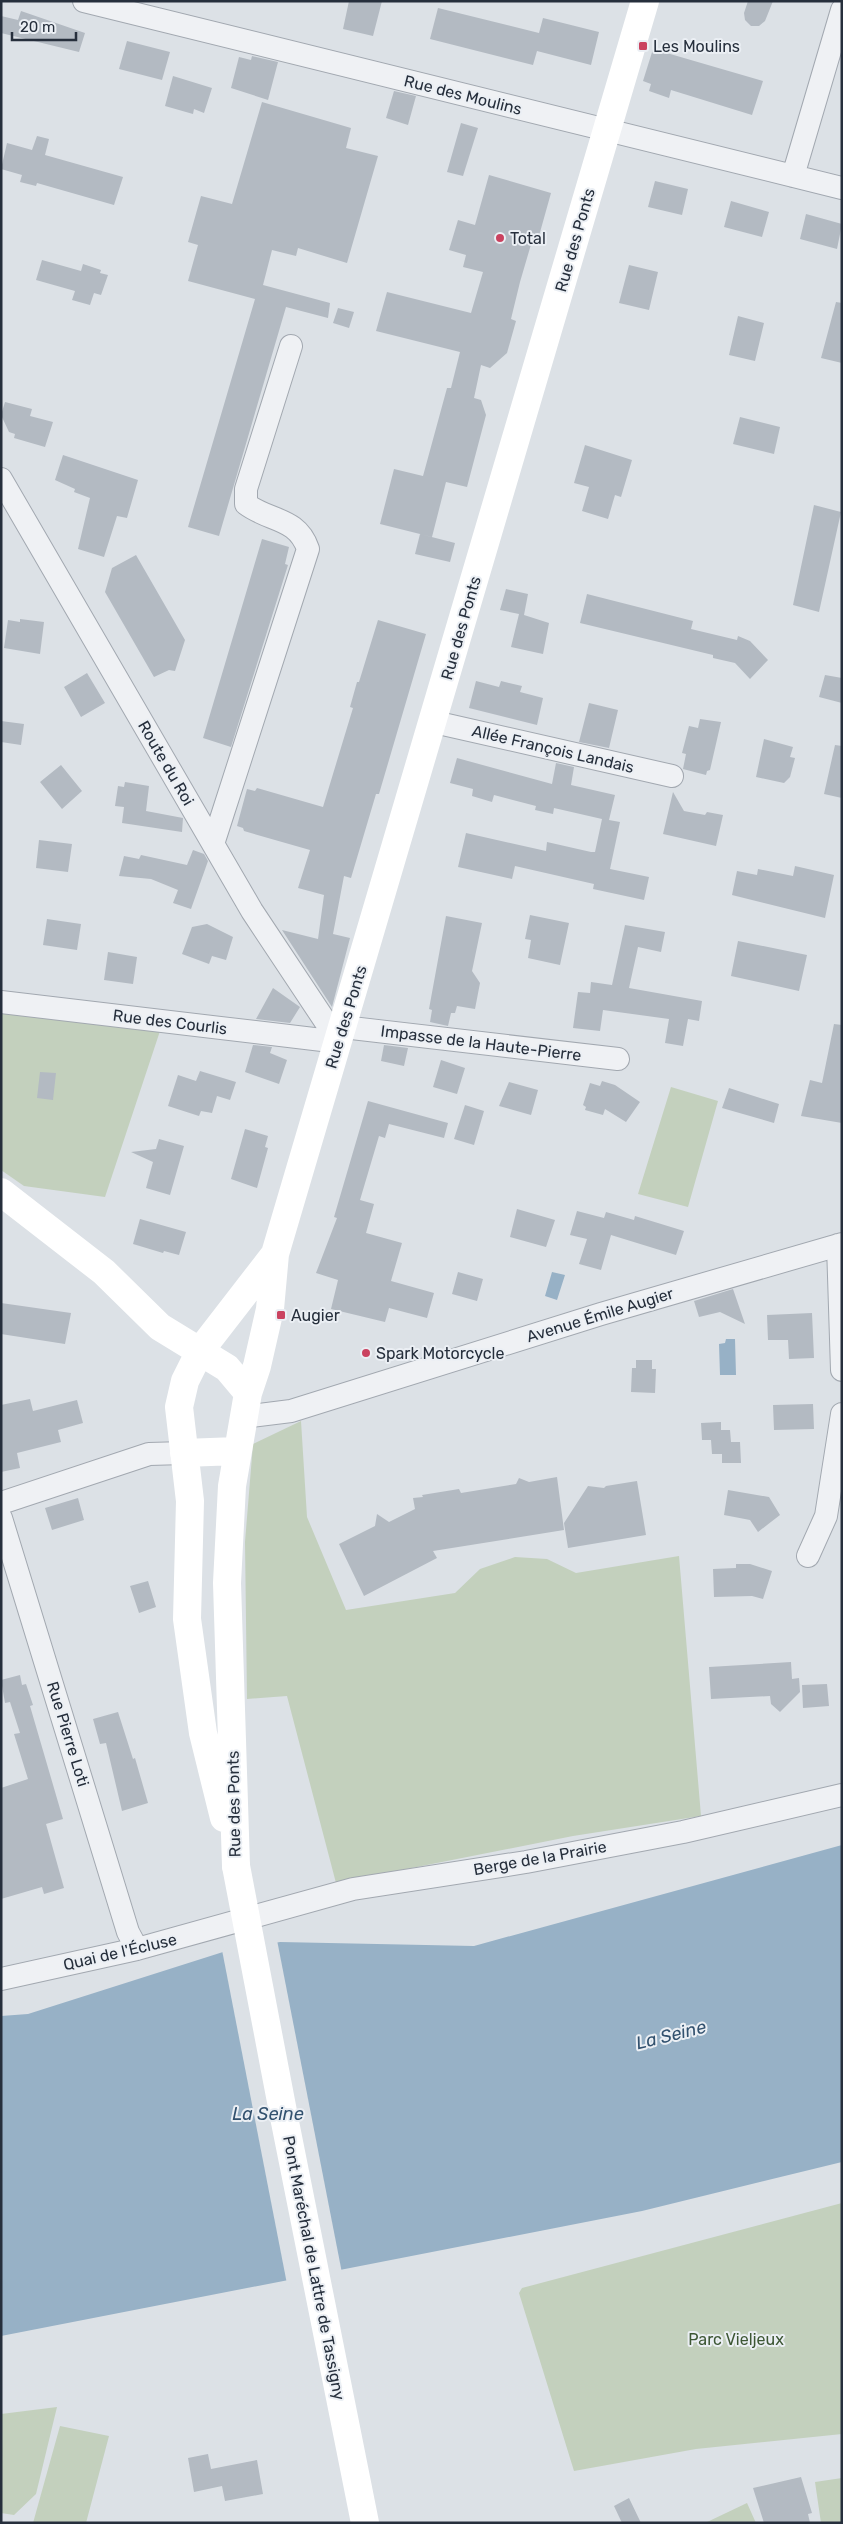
<svg xmlns="http://www.w3.org/2000/svg" width="843" height="2524" font-family="Rubik,sans-serif">
<style>
.green{fill:#c3d0bd}
.water{fill:#97b1c6}
.pier{fill:#dce1e6}
.building{fill:#b3bac2}
.lines{fill:none;stroke-linecap:round;stroke-linejoin:round}
.street-casing{stroke:#a2a8b0;stroke-width:24}
.street{stroke:#eff1f4;stroke-width:22}
.secondary{stroke:#fff;stroke-width:28}
.secondary-bridge{stroke:#fff;stroke-width:28}
.poi-dot{fill:#ca425f;stroke:#ebeff4;stroke-width:2}
.labels{text-anchor:middle;dominant-baseline:central;stroke-width:4;stroke-linejoin:round;paint-order:stroke}
.poi-label{font-size:16px;fill:#262f3c;stroke:#ebeff4;text-anchor:start}
.street-label{font-size:16px;fill:#262f3c;stroke:#ebeff4}
.park-label{font-size:16px;fill:#3d5734;stroke:#ebeff4}
.water-label{font-size:18px;font-style:italic;fill:#32516e;stroke:#ebeff4}
</style>
<rect width="100%" height="100%" fill="#dce1e6"/>
<path class="green" d="M1 1013 160 1031 105 1197 24 1186 1 1170Z
M671 1087 718 1101 688 1207 638 1194Z
M301 1421 307 1517 346 1610 455 1593 480 1569 515 1557 547 1559 576 1573 679 1556 701 1816 573 1836 336 1883 287 1696 247 1699 245 1542 253 1444Z
M842 2203V2434L696 2449 574 2471 519 2293 522 2288Z
M57 2407 36 2494 14 2515 1 2513V2414Z
M60 2426 109 2436 86 2523H33Z
M842 2478V2523H821L815 2482Z
M747 2503 756 2523H705Z"/>
<path class="water" d="M552 1272 565 1275 557 1300 545 1296Z
M726 1339H735L736 1375H720L719 1344 725 1343Z
M842 1845V2162L642 2211 1 2336V2016L28 2014 223 1952 280 1942 474 1946Z"/>
<path class="pier" d="M277 1940 342 2273 287 2284 222 1950Z"/>
<path class="building" d="M349 1H382L373 36 343 29Z
M748 1H773L765 21 759 26H751L745 20 744 13Z
M438 8 539 33 543 18 599 32 591 65 537 51 533 65 430 39Z
M21 11 85 33 79 52 1 33V16L18 20Z
M127 41 170 52 162 80 119 69Z
M653 49 763 81 752 115 671 90 669 98 649 91 651 84 643 81Z
M252 56 278 62 268 100 231 88 239 57 251 60Z
M173 76 212 88 204 113 194 109 193 114 165 106Z
M394 91 416 96 408 125 386 118Z
M262 102 351 128 346 148 378 156 347 263 298 248 296 256 272 250 263 285 330 303 328 318 286 307 219 536 188 527 255 299 188 281 198 245 188 242 201 196 232 204Z
M461 123 478 128 463 176 447 172Z
M37 136 49 139 45 155 123 177 114 205 37 183 36 186 20 182 22 175 1 169 7 143 32 150Z
M489 175 551 193 537 243 532 241 520 282 511 319 516 321 507 353 490 368 481 365 474 398 481 400 486 415 467 487 446 482 432 537 380 524 394 469 423 476 447 388H451L460 352 376 331 387 292 471 313 483 272 463 267 466 255 449 250 458 220 475 225Z
M655 181 688 189 682 215 648 207Z
M731 201 769 212 762 237 724 227Z
M806 214 842 224 837 249 800 239Z
M42 260 81 271 83 264 101 270 100 273 108 275 101 295 94 293 90 305 72 300 75 291 36 280Z
M629 265 658 272 649 310 619 303Z
M836 302 842 303V363L821 358Z
M338 308 354 312 349 328 333 323Z
M738 316 764 323 755 361 729 355Z
M5 402 32 409 30 416 53 422 45 447 14 438 15 434 9 432 1 415Z
M740 417 780 427 774 454 733 444Z
M585 445 632 460 621 497 615 495 608 519 582 511 589 487 574 483Z
M63 455 138 480 127 518 117 516 104 557 78 549 90 498 74 492 75 489 55 480Z
M814 505 841 512 819 612 793 605Z
M420 534 455 543 450 562 415 554Z
M262 539 289 547 285 564 288 565 231 747 203 738Z
M136 555 185 640 175 671 169 670 154 677 105 592 112 568Z
M506 589 528 594 524 615 549 623 543 654 511 647 519 614 500 610Z
M587 594 693 621 691 629 737 640 738 636 750 641 768 660 750 679 735 663 713 658V655L580 623Z
M20 619 44 622 40 654 4 648 8 620 20 622Z
M378 620 426 634 379 794H376L351 878 344 876 333 934 350 938 332 1007 282 930 318 939 324 895 298 888 310 850 244 831 243 828 237 826 247 789 255 791 257 788 323 807 353 708 350 707 357 682H359Z
M87 673 105 703 81 717 64 687Z
M825 675 842 678V703L819 697Z
M476 681 499 687 501 681 522 686 520 692 543 698 537 725 469 708Z
M589 703 618 710 609 748 579 742Z
M700 719 721 722 710 770 707 771 706 775 683 769 686 754 682 753 689 726 698 728Z
M1 721 24 724 21 745 1 742Z
M764 739 793 747 790 757 795 758 790 777 784 783 756 777Z
M835 745 842 746V798L824 794Z
M457 758 552 784 556 763 574 767 571 785 615 795 609 820 620 822 610 869 649 877 644 900 593 889 594 884 515 866 512 879 458 867 466 833 546 851 547 842 591 852H595L602 819 554 808 553 814 535 810 536 806 494 795 492 802 472 796 473 789 450 783Z
M61 765 82 791 62 809 40 782Z
M125 782 149 786 146 811 183 818 182 832 122 823 124 807 115 806 118 786 124 787Z
M673 792 684 811 705 815 707 812 723 815 716 846 663 834Z
M39 840 72 844 68 872 36 868Z
M193 850 204 854 208 861 191 909 173 903 178 890 151 879 119 876 124 856 139 859 141 855 187 865Z
M795 866 834 875 825 918 732 895 737 871 757 875 758 869 793 876Z
M530 915 569 923 560 965 528 958 531 940 525 939Z
M446 916 482 923 472 971 480 983 475 1009 457 1006 455 1013H451L448 1026 430 1022 432 1010 429 1009Z
M47 919 81 924 77 950 43 945Z
M207 924 233 937 226 960 212 956 209 964 182 954 192 927Z
M625 925 665 932 661 952 638 947 629 988 702 1001 699 1021 688 1019 683 1046 665 1043 669 1019 603 1010 600 1031 573 1028 578 992 590 993 591 982 612 985Z
M738 941 807 955 799 991 731 976Z
M108 952 137 957 133 984 104 980Z
M273 988 300 1007 290 1023 256 1019Z
M834 1024 842 1025V1123L801 1116 810 1080 822 1083Z
M253 1045 272 1047 270 1053 287 1060 279 1084 245 1072Z
M384 1045 408 1048 404 1066 381 1061Z
M441 1060 465 1068 457 1094 433 1087Z
M200 1071 236 1082 230 1100 217 1096 212 1113 201 1111 199 1116 168 1106 178 1075 196 1081Z
M40 1072 56 1073 53 1100 37 1098Z
M602 1081 615 1085 640 1102 626 1122 605 1109 603 1115 585 1110 586 1107 583 1105 590 1083 600 1086Z
M509 1082 538 1090 531 1115 499 1106Z
M729 1088 779 1104 774 1123 722 1108Z
M368 1101 448 1123 444 1138 389 1124 385 1138 379 1136 360 1200 374 1204 366 1233 402 1243 391 1281 434 1293 427 1318 389 1308 385 1322 331 1309 338 1280 316 1273 337 1218 334 1217Z
M465 1105 484 1111 474 1145 454 1139Z
M245 1129 268 1136 265 1147 268 1148 257 1188 231 1179Z
M159 1139 184 1146 170 1195 146 1188 153 1162 131 1152 156 1149Z
M517 1209 555 1220 546 1247 510 1237Z
M577 1211 604 1218 606 1212 634 1220 635 1216 684 1231 676 1255 611 1235 601 1270 579 1264 587 1239 570 1235Z
M140 1219 186 1232 179 1255 164 1251 163 1253 133 1244Z
M458 1272 483 1279 477 1301 452 1294Z
M733 1289 745 1324 720 1312 699 1317 694 1301Z
M1 1303 71 1313 65 1344 1 1334Z
M812 1313 814 1358 789 1359 788 1340H768L767 1315Z
M636 1360H652V1369H656L655 1393 631 1392 632 1368H636Z
M30 1399 33 1411 77 1400 83 1423 58 1430 61 1442 17 1453 20 1468 1 1472V1405Z
M813 1404 814 1429 774 1430 773 1405Z
M721 1422V1430H730L731 1442H740L741 1463H722V1454H712L711 1440H702L701 1423Z
M557 1477 564 1530 433 1551 437 1558 364 1596 339 1544 375 1526 377 1514 389 1522 415 1509 413 1498 423 1497 422 1495 459 1489 461 1493 516 1484 519 1478 529 1482Z
M637 1481 646 1535 568 1548 564 1523 588 1486 604 1488 606 1486Z
M728 1490 769 1497 780 1515 758 1532 750 1520 724 1515Z
M78 1498 84 1520 52 1530 45 1508Z
M736 1564H750L772 1571 763 1599 752 1596 714 1597 713 1569 736 1568Z
M148 1581 156 1607 139 1613 130 1586Z
M791 1662 792 1679 799 1678 800 1692 780 1712 771 1704 770 1696 711 1699 709 1667Z
M20 1675 22 1685 26 1684 33 1705 30 1706 63 1819 46 1824 64 1888 44 1894 42 1887 1 1899V1788L28 1779 14 1734 20 1733 10 1702 5 1703 1 1680Z
M827 1684 829 1706 803 1708 802 1685Z
M118 1712 133 1759 135 1758 148 1803 122 1811 106 1743 100 1744 93 1719Z
M208 2454 211 2469 257 2460 263 2494 225 2501 222 2486 194 2492 188 2458Z
M801 2477 812 2513 808 2514 810 2523H764L753 2488Z
M629 2498 641 2523H622L614 2506Z"/>
<g class="lines">
<g class="street-casing">
<path id="street" d="M84 1 842 188
M793 176 842 10
M1 479 252 911 339 1042
M434 722 672 776
M213 844 308 549C297 517 270 522 246 504V489L291 346
M1 1002 339 1042
M343 1027 618 1059
M838 1245 842 1370
M243 1417 291 1411 601 1314 842 1244
M1 1503 149 1454 184 1453
M1 1518 128 1932 137 1949
M808 1556 826 1516 842 1414
M1 1979 137 1949 353 1889 526 1862 683 1832 842 1795"/>
</g>
<use href="#street" class="street"/>
<path class="secondary" d="M1 1192 104 1272 160 1327 227 1368 248 1393
M184 1453 237 1451
M224 1818 203 1733 187 1619 190 1501 179 1407 185 1381 200 1351 275 1254
M236 1866 227 1583 232 1486 248 1393 257 1366 270 1309 275 1254 645 1
M284 2117 365 2523"/>
<path class="secondary-bridge" d="M236 1866 284 2117"/>
</g>
<g class="poi-dot">
<rect x="638" y="41" width="10" height="10" rx="2.5"/>
<circle cx="500" cy="238" r="5"/>
<rect x="276" y="1310" width="10" height="10" rx="2.5"/>
<circle cx="366" cy="1353" r="5"/>
</g>
<g class="labels">
<g class="poi-label">
<text x="653" y="46">Les Moulins</text>
<text x="510" y="238">Total</text>
<text x="291" y="1315">Augier</text>
<text x="376" y="1353">Spark Motorcycle</text>
</g>
<g class="street-label">
<text transform="translate(463 95) rotate(14)">Rue des Moulins</text>
<text transform="translate(575 240) rotate(-74)">Rue des Ponts</text>
<text transform="translate(461 628) rotate(-74)">Rue des Ponts</text>
<text transform="translate(553 749) rotate(13)">Allée François Landais</text>
<text transform="translate(166 763) rotate(60)">Route du Roi</text>
<text transform="translate(346 1017) rotate(-73)">Rue des Ponts</text>
<text transform="translate(170 1022) rotate(7)">Rue des Courlis</text>
<text transform="translate(481 1043) rotate(7)">Impasse de la Haute-Pierre</text>
<text transform="translate(600 1315) rotate(-17)">Avenue Émile Augier</text>
<text transform="translate(68 1734) rotate(73)">Rue Pierre Loti</text>
<text transform="translate(234 1804) rotate(-91)">Rue des Ponts</text>
<text transform="translate(540 1858) rotate(-10)">Berge de la Prairie</text>
<text transform="translate(120 1952) rotate(-13)">Quai de l'Écluse</text>
<text transform="translate(314 2268) rotate(79)">Pont Maréchal de Lattre de Tassigny</text>
</g>
<g class="park-label">
<text x="736" y="2339">Parc Vieljeux</text>
</g>
<g class="water-label">
<text transform="translate(671 2035) rotate(-14)">La Seine</text>
<text x="268" y="2114">La Seine</text>
</g>
</g>
<rect width="843" height="2524" fill="none" stroke="#262f3c" stroke-width="5"/>
<path d="M12 32v8h64v-8" fill="none" stroke="#262f3c" stroke-width="2.5"/>
<text x="20" y="32" font-size="15" fill="#262f3c" stroke="#ebeff4" stroke-width="4" paint-order="stroke">20 m</text>
</svg>
